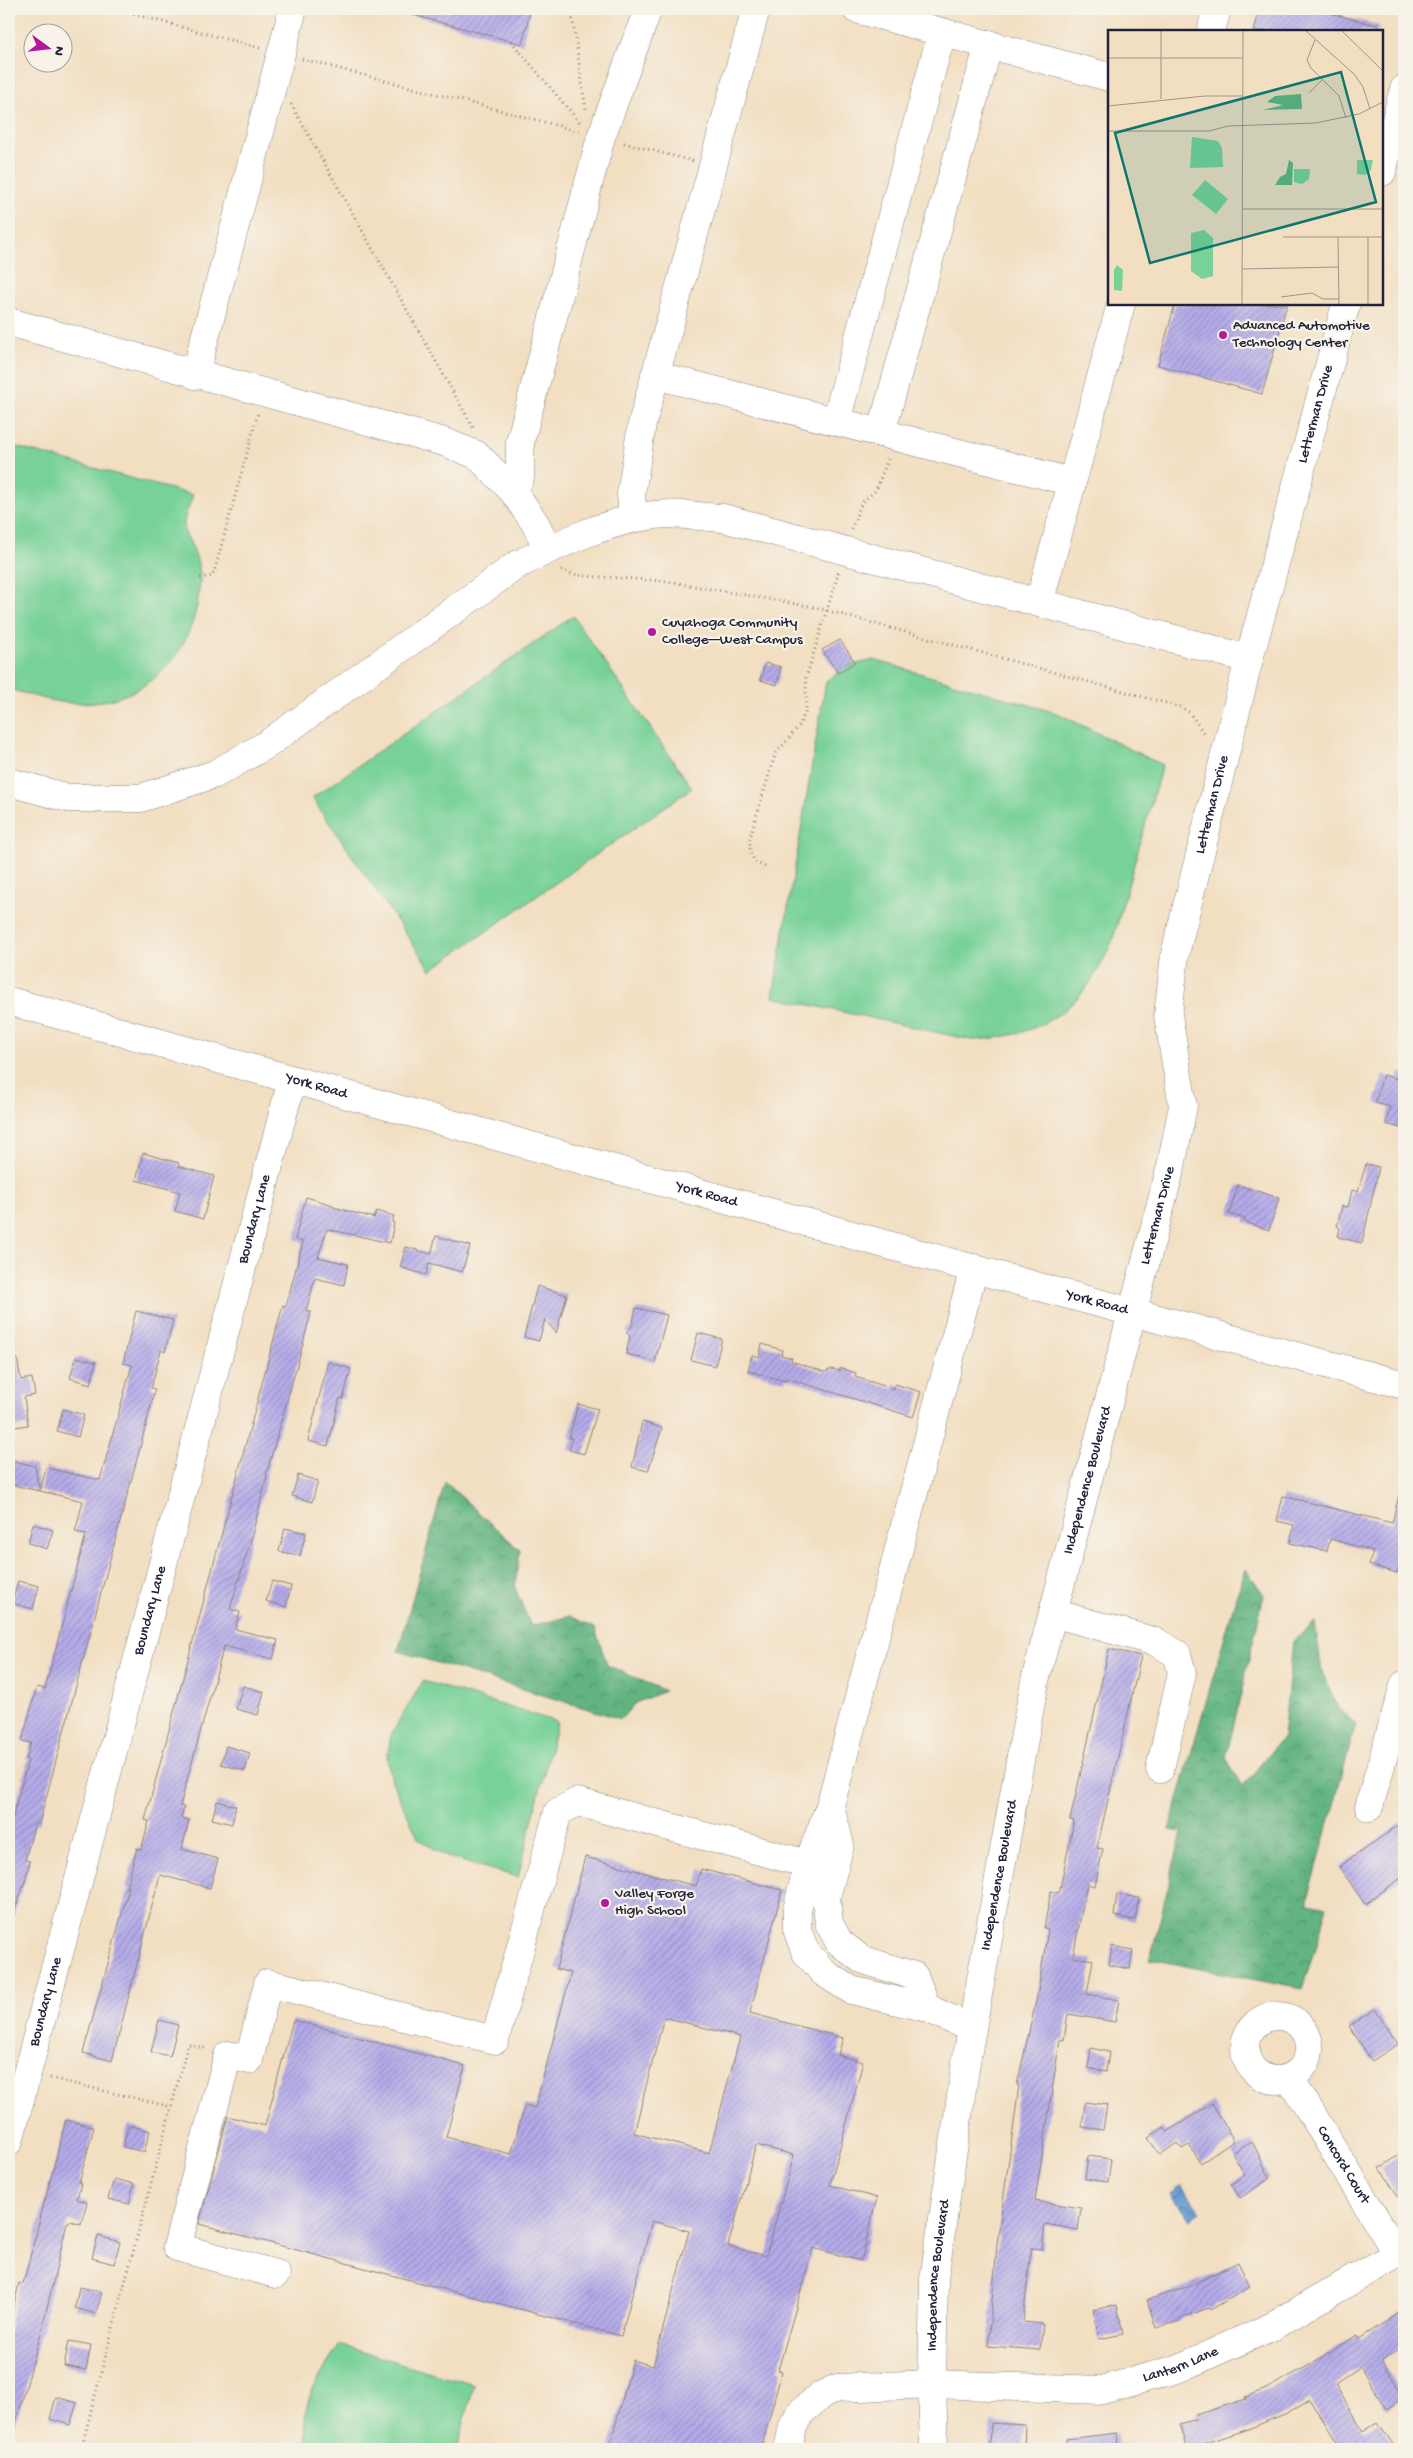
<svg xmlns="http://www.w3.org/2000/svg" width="1413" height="2458" font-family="'Gochi Hand',sans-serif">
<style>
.forest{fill:url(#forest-crowns);stroke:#426b5e}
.pitch{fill:#78d298;stroke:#4d7a6a}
.water{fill:url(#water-waves);stroke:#465f88}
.building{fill:url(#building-hatch);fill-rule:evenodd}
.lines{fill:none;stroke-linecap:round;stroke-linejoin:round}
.minor-casing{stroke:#8a807e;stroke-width:29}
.major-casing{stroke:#8a807e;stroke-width:29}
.path{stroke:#8a807e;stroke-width:3;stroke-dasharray:1 4;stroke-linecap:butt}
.minor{stroke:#fff;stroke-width:28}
.major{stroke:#fff;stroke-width:28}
.poi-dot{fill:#b5179e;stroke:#f7f3e8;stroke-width:2}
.labels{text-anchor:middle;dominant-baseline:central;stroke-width:4.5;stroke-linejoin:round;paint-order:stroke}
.poi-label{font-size:15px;fill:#22223b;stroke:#f7f3e8;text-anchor:start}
.street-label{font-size:15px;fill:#22223b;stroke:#f7f3e8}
.inset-road{fill:none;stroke:#9f938c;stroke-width:1}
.view{fill:#0f766e;fill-opacity:0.15;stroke:#0f766e;stroke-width:2.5}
.inset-edge{fill:none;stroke:#22223b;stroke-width:2.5}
</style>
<defs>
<pattern id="forest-crowns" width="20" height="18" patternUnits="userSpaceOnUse" patternTransform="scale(1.25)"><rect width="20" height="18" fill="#62b480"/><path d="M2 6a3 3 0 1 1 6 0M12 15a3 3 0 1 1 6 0" fill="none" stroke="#50926a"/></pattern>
<pattern id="water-waves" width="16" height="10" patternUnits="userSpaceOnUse" patternTransform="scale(1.25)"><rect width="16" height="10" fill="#6a9cd5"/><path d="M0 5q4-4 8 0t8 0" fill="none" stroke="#577fae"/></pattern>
<pattern id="building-hatch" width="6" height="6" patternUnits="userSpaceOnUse" patternTransform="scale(1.25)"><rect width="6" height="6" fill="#b5acea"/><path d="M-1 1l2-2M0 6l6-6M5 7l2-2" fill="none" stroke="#938cbf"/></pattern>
</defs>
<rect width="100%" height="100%" fill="#f7f3e8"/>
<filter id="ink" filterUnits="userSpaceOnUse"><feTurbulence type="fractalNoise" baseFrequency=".02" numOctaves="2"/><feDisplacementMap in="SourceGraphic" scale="10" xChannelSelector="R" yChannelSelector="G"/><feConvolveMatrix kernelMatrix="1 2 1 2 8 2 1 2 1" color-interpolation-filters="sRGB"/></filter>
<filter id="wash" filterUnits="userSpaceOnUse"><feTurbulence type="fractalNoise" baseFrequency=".0096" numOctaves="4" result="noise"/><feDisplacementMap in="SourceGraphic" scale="20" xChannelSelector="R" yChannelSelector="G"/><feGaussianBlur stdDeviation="1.12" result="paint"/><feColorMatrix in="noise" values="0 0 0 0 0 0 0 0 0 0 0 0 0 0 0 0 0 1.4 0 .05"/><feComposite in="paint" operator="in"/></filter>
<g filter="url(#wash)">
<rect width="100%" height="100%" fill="#f2dfc2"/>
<path class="forest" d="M445 1482 520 1550 515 1588 531 1626 570 1616 595 1628 607 1665 665 1691 635 1703 621 1719 398 1651Z
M1246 1569 1264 1595 1226 1758 1243 1786 1283 1737 1293 1641 1315 1623 1322 1672 1339 1710 1356 1724 1307 1903 1328 1907 1302 1989 1150 1959 1182 1832 1169 1830 1237 1594Z"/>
<path class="pitch" d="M9 445 193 495C190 504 183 518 184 528 184 532 188 538 190 542 195 553 200 566 200 578 198 650 150 705 76 703 53 703 31 695 9 689Z
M573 616 692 788 431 970 312 798Z
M874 660 1057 713 1162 765 1113 939C1086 1006 1045 1037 972 1040L773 997 826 681 848 666Z
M423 1681 557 1722 518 1877 447 1857 418 1838 392 1781 387 1758 391 1735Z
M340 2345 474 2385 457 2449H311C293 2410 319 2376 340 2345Z"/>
<path class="water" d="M1182 2185 1201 2212 1190 2220 1171 2193Z"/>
<g id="blocks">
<path class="building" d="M409 9H531L522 44 409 14Z
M1260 9H1315L1379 26V31H1254Z
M1175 304H1287L1262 394 1158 365Z
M840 640 855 662 838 673 822 650Z
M765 663 781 667 777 685 760 680Z
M1399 1073 1404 1074V1129L1386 1124 1390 1107 1375 1103 1383 1075 1398 1079Z
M143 1153 179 1163 178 1166 214 1176 203 1219 175 1211 180 1192 136 1180Z
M1366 1164 1379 1167 1362 1243 1338 1237 1340 1228 1337 1226 1342 1206 1348 1207 1352 1190 1358 1192Z
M1238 1185 1279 1198 1269 1230 1245 1222V1219L1229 1214Z
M306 1197 333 1205V1207L374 1218 376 1211 394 1216 392 1222 394 1223 390 1243 327 1229 318 1257 348 1264 344 1285 315 1278 306 1311 311 1312 301 1351 266 1475 267 1476 250 1543 230 1609 240 1612 235 1629 278 1640 273 1659 224 1646 180 1806 184 1807 181 1818 189 1820 182 1849 218 1859 210 1888 160 1875 112 2061 83 2053 129 1888H126L137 1848 141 1850 149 1821 145 1820 283 1305 286 1306 303 1242 295 1239Z
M436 1236 470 1246 462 1272 429 1263 426 1275 400 1267 406 1247 431 1254Z
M537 1286 567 1295 556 1333 545 1319 539 1341 524 1337Z
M636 1308 667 1315 655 1362 626 1354 630 1336 626 1332 632 1326Z
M136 1311 173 1320 165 1352 161 1350 151 1388 155 1389 141 1444 39 1824 35 1823 25 1860 30 1861 25 1881 13 1916H9V1831L28 1760 26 1759 31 1743 22 1741 37 1687 45 1689 86 1534 75 1532 83 1501 40 1491 46 1468 100 1480 132 1365 123 1363Z
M698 1333 722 1339 715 1366 691 1360Z
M762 1344 782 1350 781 1355 792 1358 791 1361 825 1372 831 1369 840 1371 841 1368 856 1373 855 1377 894 1389 895 1384 921 1392 913 1417 786 1378 785 1381 748 1371 752 1355 759 1357Z
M76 1357 96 1362 91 1384 70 1378Z
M17 1358 21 1380 32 1378 35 1395 24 1397 28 1425 9 1428V1359Z
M328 1362 351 1369 343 1399 340 1398 328 1446 308 1441Z
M578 1404 598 1409 584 1454 569 1450 572 1438H569Z
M63 1409 84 1415 78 1437 57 1431Z
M642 1422 662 1428 648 1471 632 1467Z
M9 1460 35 1466 39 1491 9 1484Z
M298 1475 318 1481 312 1502 292 1496Z
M1399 1495 1404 1496V1547L1397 1573 1369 1565 1373 1551 1330 1539 1327 1551 1290 1543 1294 1525 1277 1521 1283 1496 1392 1523Z
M33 1524 53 1530 47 1549 28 1543Z
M285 1528 306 1533 300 1556 279 1551Z
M18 1581 39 1586 33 1609 12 1603Z
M272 1581 291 1586 286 1607 266 1601Z
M1109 1649 1141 1656 1097 1848 1103 1849 1095 1886 1087 1884 1073 1957 1093 1960 1087 1994 1119 2000 1115 2022 1068 2014 1064 2040 1060 2039 1035 2201 1081 2208 1078 2230 1045 2224 1042 2249 1031 2248 1023 2322 1043 2324 1040 2350 988 2346 997 2244 1012 2138 1019 2085H1017L1037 1997 1048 1929 1044 1928 1051 1891 1059 1893 1074 1821 1070 1820Z
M243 1686 264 1692 258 1715 236 1709Z
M226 1746 250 1753 245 1771 221 1764Z
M217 1801 236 1806 232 1824 212 1819Z
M1404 1821V1876L1365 1904 1339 1867Z
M585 1857 696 1886 701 1869 782 1890 750 2013 843 2038 838 2055 863 2062 830 2185 877 2198 861 2261 813 2248 778 2370 782 2371 761 2449H609L633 2360 653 2366 689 2231 652 2221 621 2336 199 2224 228 2116 265 2126 293 2020 465 2066 446 2137 511 2154 525 2105 535 2108 571 1973 556 1969ZM664 2017 740 2037 709 2153 634 2133ZM756 2145 794 2155 766 2256 728 2246Z
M1117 1894 1139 1898 1135 1920 1114 1916Z
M1112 1946 1133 1950 1130 1969 1109 1965Z
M1375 2009 1398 2044 1372 2061 1349 2026Z
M159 2020 178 2025 170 2056 151 2052Z
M1091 2048 1109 2052 1106 2072 1088 2068Z
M1085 2102 1107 2105 1103 2130 1082 2127Z
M1212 2103 1234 2141 1201 2163 1189 2145 1182 2149 1177 2143 1160 2155 1148 2138 1164 2127 1167 2132Z
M66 2120 94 2127 79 2183H81L77 2199 87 2202 81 2224 70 2221 67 2223 41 2333 14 2430 9 2429V2327L19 2283 23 2284Z
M128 2125 150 2131 144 2152 123 2147Z
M1252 2141 1270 2178 1240 2198 1231 2184 1245 2175 1232 2153Z
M1404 2152V2205L1380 2168Z
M1088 2156 1111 2159 1108 2182 1085 2179Z
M114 2179 134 2184 129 2204 108 2199Z
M98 2236 120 2242 114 2264 92 2258Z
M1238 2262 1250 2287 1210 2310 1209 2308 1183 2317 1179 2321 1156 2328 1147 2300 1189 2286Z
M79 2287 102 2292 96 2314 75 2308Z
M1117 2305 1123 2334 1099 2339 1093 2310Z
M1404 2310V2346L1382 2360 1404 2398 1386 2409 1360 2367 1335 2384 1363 2432 1378 2422 1396 2449H1341L1310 2399 1287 2413 1243 2431 1187 2449 1179 2424 1196 2419 1195 2415 1246 2399 1245 2397 1266 2389 1315 2362 1357 2335 1359 2339Z
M69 2341 91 2345 86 2370 64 2366Z
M56 2397 77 2403 70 2425 50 2419Z
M991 2423 1025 2425 1024 2449H990Z
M1117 2433 1118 2449H1067L1066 2439Z"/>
</g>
</g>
<g filter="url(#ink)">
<use href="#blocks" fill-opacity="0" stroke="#8a807e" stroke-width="1"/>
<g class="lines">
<g class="minor-casing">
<g id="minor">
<path d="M856 9 1109 77"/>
<path d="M1211 31 1217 9"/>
<path d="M1382 172 1404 89"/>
<path d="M9 322 444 442 477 455 513 491 535 523 548 549"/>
<path d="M195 375 293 9"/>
<path d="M655 375 1072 482"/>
<path d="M836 421 942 32"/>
<path d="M881 433 989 44"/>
<path d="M513 491 520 478V442L601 137 648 9"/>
<path d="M633 518 631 494 642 424 756 9"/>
<path d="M1039 603 1121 304"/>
<path d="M9 782 68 798H141L215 774 266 745 517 565C559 544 606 521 654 515 676 512 700 517 723 518L1249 659"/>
<path d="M1053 1613 1156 1642 1177 1654 1182 1673 1160 1769"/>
<path d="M830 1806 808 1864 797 1910V1929L805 1951 824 1973 851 1990 927 2008"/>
<path d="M1369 1807 1404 1685"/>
<circle cx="1277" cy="2048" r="32"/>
<path d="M972 2029 927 2008 914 1976 861 1959 839 1942 829 1923 826 1897 840 1845 830 1806 974 1268"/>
<path id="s1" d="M1290 2078 1397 2254"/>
<path id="s2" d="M9 2141 292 1080"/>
<path d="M276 2274 177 2247 228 2055 249 2060 268 1983 495 2040 558 1812 577 1802 808 1864"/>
<path id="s3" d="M788 2449 793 2426 802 2411 822 2395 837 2388 932 2384 1102 2390 1177 2369 1273 2326 1404 2250"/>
<path id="s4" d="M934 2449 932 2384 934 2279 966 2062 1028 1717 1036 1677 1171 1166 1183 1106 1168 1015 1175 954 1249 659 1346 304"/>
</g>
</g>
<g class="major-casing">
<g id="major">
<path id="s5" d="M9 1001 1054 1291 1404 1385"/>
</g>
</g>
<path class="path" d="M114 9 260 48
M571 9 586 110
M511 41 581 124
M302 59 579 131
M291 104 474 429
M624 143 693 161
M851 529 862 502 876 490 888 459
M561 570 572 574 586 576 665 581 814 607 1181 707 1189 712 1204 733
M200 578 213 576 258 413
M765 867 755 862 750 852V837L775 755 799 726 806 711V678L839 571
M50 2078 172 2107
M81 2449 188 2044 208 2049"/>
<use href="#minor" class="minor"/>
<use href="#major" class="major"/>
</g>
</g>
<g class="poi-dot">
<circle cx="1223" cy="335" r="5"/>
<circle cx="652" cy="632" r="5"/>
<circle cx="605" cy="1903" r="5"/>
</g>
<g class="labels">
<g class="poi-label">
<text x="1233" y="326">Advanced Automotive<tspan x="1233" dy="17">Technology Center</tspan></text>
<text x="662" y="623">Cuyahoga Community<tspan x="662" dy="17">College—West Campus</tspan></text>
<text x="615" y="1894">Valley Forge<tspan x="615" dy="17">High School</tspan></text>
</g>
<g class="street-label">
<text stroke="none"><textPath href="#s4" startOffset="2082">Letterman Drive</textPath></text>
<text stroke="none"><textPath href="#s4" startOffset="1678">Letterman Drive</textPath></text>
<text stroke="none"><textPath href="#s5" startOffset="319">York Road</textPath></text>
<text stroke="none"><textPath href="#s5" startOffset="724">York Road</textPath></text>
<text stroke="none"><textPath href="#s4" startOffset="1258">Letterman Drive</textPath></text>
<text stroke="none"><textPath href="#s2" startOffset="954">Boundary Lane</textPath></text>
<text stroke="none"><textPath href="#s5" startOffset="1129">York Road</textPath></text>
<text stroke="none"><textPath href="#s4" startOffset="984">Independence Boulevard</textPath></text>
<text stroke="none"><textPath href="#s2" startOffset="549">Boundary Lane</textPath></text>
<text stroke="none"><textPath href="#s4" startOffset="579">Independence Boulevard</textPath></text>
<text stroke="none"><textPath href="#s2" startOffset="144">Boundary Lane</textPath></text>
<text stroke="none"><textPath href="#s1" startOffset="102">Concord Court</textPath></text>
<text stroke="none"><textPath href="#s4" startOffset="174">Independence Boulevard</textPath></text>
<text stroke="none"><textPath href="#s3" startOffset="431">Lantern Lane</textPath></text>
</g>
</g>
<g transform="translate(1108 30)">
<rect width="275" height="275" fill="#f2dfc2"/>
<path d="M193 64 194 79 155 80 175 75 159 72 167 66ZM181 130 185 133 184 155H167L172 147 178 144Z" fill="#62b480"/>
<path d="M9 235 15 240 14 261 6 260V240Z" fill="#78d298"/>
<path d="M84 107 110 111 114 118 115 137 82 138ZM249 130H265L263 140 257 145 249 144ZM186 139H202L201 149 194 154 186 152ZM97 150 120 169 108 184 84 165ZM96 200 105 208V246L94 249 83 241V203Z" fill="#78d298"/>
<path class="inset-road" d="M53 0V69M197 0 246 44 255 57 262 79M233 0 275 41M207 10 199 30 203 38 231 66 238 88M0 28H135M201 63 215 49M0 76 97 66H135M0 101H101L120 96 208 93 251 84 275 72M134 179H275M175 207H275M230 207 231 275M134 239 230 237M173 267 204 263 215 269H231M134 275 135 0M260 275V207"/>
<path class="view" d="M233 42 268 172 42 233 7 103Z"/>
<rect width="275" height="275" class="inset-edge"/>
</g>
<rect width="1413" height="2458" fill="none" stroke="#f7f3e8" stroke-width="30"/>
<g transform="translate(48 48) rotate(105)"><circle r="24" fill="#f7f3e8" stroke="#a29fa3"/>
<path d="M0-4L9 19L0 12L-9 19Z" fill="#b5179e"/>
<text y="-8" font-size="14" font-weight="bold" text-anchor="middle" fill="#22223b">N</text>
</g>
</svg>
